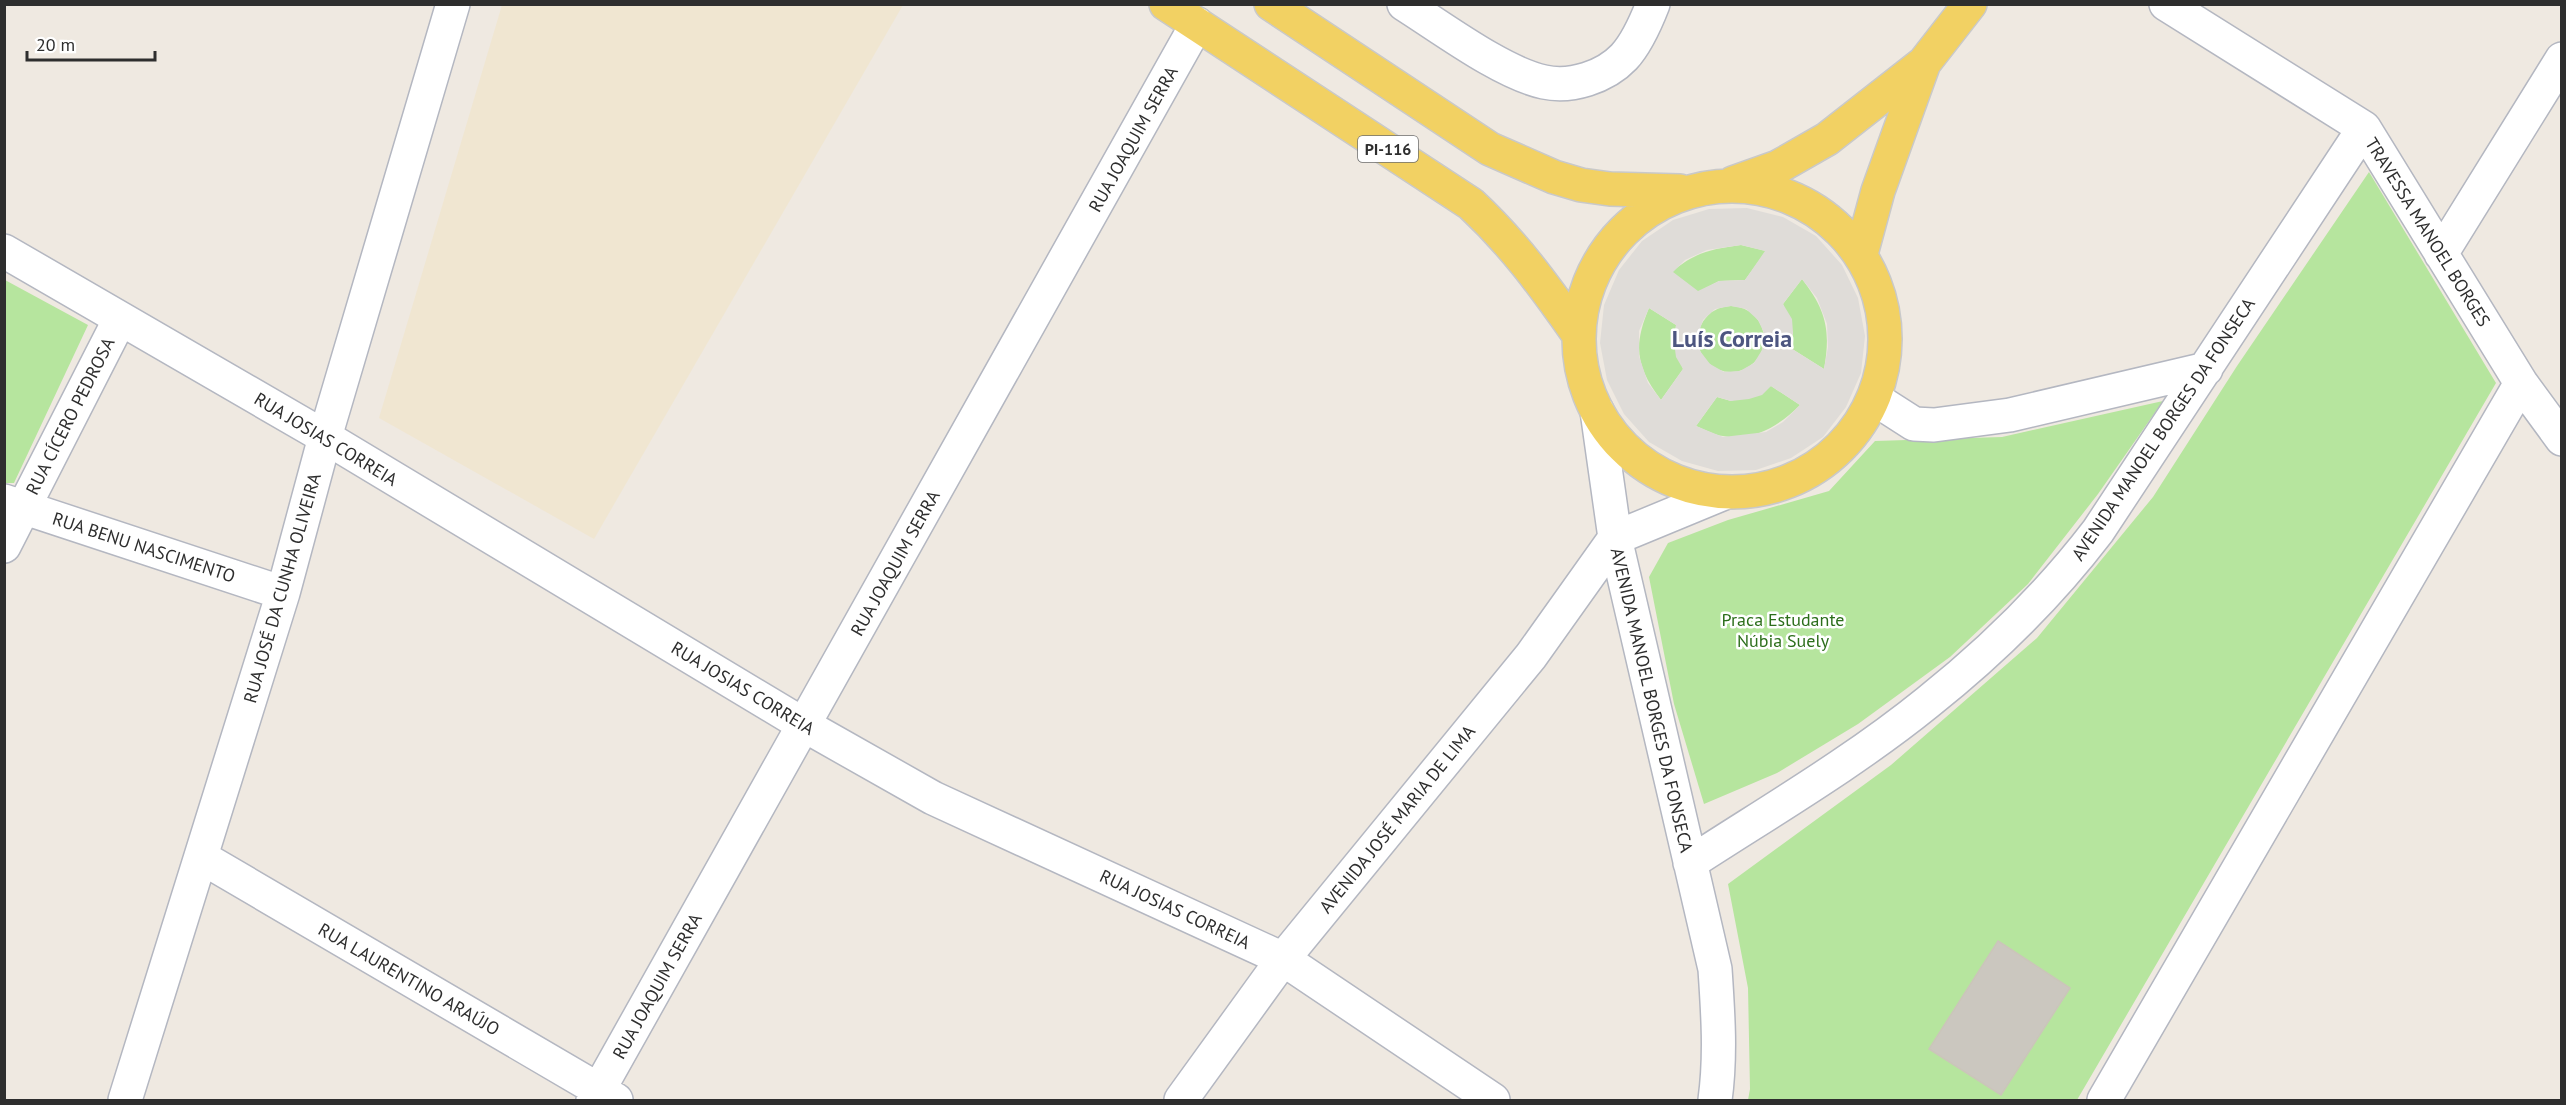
<svg xmlns="http://www.w3.org/2000/svg" width="2566" height="1105" font-family="'PT Sans',sans-serif">
<style>
.education{fill:#f0e6d1}
.green{fill:#b6e59e}
.plaza{fill:#dfdcd8;fill-rule:evenodd}
.building{fill:#cbc7bf;stroke:#cbc5ba;stroke-width:1.5}
.lines{fill:none;stroke-linecap:round;stroke-linejoin:round}
.street-casing{stroke:#b4b7c1;stroke-width:36}
.secondary-casing{stroke:#b4b7c1;stroke-width:36}
.primary-casing{stroke:#c9c9c9;stroke-width:36}
.street{stroke:#fff;stroke-width:33}
.secondary{stroke:#fff;stroke-width:33}
.primary{stroke:#f2d163;stroke-width:33}
.labels{text-anchor:middle;dominant-baseline:central;stroke-width:5;stroke-linejoin:round;paint-order:stroke}
.shield{fill:#fff;stroke:#6d6d6d;stroke-width:1.5}
.shield-label{font-size:16px;font-weight:bold;fill:#2e2e2e}
.street-label{font-size:18px;fill:#2e2e2e;stroke:#fff}
.park-label{font-size:18px;fill:#2c6e1b;stroke:#fff}
.district-label{font-size:24px;font-weight:bold;fill:#4d5680;stroke:#fff}
</style>
<rect width="100%" height="100%" fill="#efe9e1"/>
<path class="education" d="M502 5H903L594 539 379 418Z"/>
<path class="green" d="M2369 172 2496 383 2077 1100H1748L1750 1089 1748 988 1728 884 1891 765 2037 638 2153 497 2237 366Z
M1741 245 1766 251 1745 280 1719 281 1698 292 1672 272C1695 252 1712 249 1741 245Z
M1802 279C1826 310 1831 330 1824 369L1789 347 1793 333 1783 304Z
M5 280 88 325 14 483H4Z
M1698 339a33 33 0 1 1 66 0a33 33 0 1 1-66 0Z
M1649 308 1676 325 1674 342 1683 369 1661 400C1636 367 1633 346 1649 308Z
M1771 386 1800 405C1780 425 1754 442 1723 436 1714 435 1704 429 1696 426L1717 397 1731 401Z
M2163 401 2098 494 2028 584 1950 657 1858 724 1777 773 1704 804 1674 704 1649 577 1668 543 1728 520 1829 491 1875 441 2002 437Z"/>
<path class="plaza" d="M1747 208 1783 217 1816 236 1842 265 1858 298 1865 336 1861 373 1846 407 1823 437 1791 458 1756 470 1718 471 1682 461 1649 442 1624 414 1607 380 1600 343 1604 305 1619 270 1642 241 1673 220 1709 209ZM1741 245 1765 251 1745 280 1719 281 1698 291 1673 272 1685 260 1707 250ZM1802 279 1817 298 1827 324 1828 347 1824 369 1789 347 1793 333 1792 319 1783 304ZM1731 306 1746 309 1758 320 1765 335 1762 350 1754 363 1740 371 1724 372 1710 364 1700 351 1698 335 1703 320 1715 309ZM1649 308 1676 325 1674 342 1676 357 1683 369 1661 400 1648 383 1639 356V331ZM1771 386 1800 405 1783 422 1766 432 1723 437 1696 426 1717 397 1731 401 1749 399 1762 395Z"/>
<path class="building" d="M1998 941 2070 988 2001 1095 1929 1049Z"/>
<g class="lines">
<g class="street-casing">
<path id="street" d="M1404 4C1442 28 1502 73 1544 82 1571 88 1605 77 1624 57 1637 43 1646 22 1653 4
M2166 4 2364 128 2521 383 2562 439
M2441 254 2562 59
M1875 399 1914 424 1934 425 2010 415 2206 369
M1597 411 1615 538 1715 969C1718 1013 1721 1057 1715 1100
M4 501 283 593
M1615 538 1724 493
M4 546 120 319
M201 857 616 1100
M1690 863C1770 811 1854 762 1928 702 1991 652 2049 595 2098 531L2364 128
M125 1100 283 593 325 437 453 4
M593 1100 1197 24
M1181 1100 1283 959 1531 656 1615 538
M2104 1100 2521 383"/>
</g>
<g class="secondary-casing">
<path id="secondary" d="M4 251 325 437 804 725 933 798 1283 959 1493 1100"/>
</g>
<g class="primary-casing">
<path id="primary" d="M1166 4 1471 204C1513 243 1543 284 1576 331
M1271 4 1490 149 1554 177 1581 185 1610 189 1680 191
M1733 183 1778 167 1827 139 1924 63 1970 4
M1579 339a153 153 0 1 1 306 0a153 153 0 1 1-306 0Z
M1861 254 1878 191 1924 63"/>
</g>
<use href="#street" class="street"/>
<use href="#secondary" class="secondary"/>
<use href="#primary" class="primary"/>
</g>
<g class="labels">
<rect class="shield" x="1358" y="136" width="60" height="26" rx="4.5"/>
<g class="shield-label">
<text x="1388" y="149">PI-116</text>
</g>
<g class="street-label">
<text transform="translate(1133 139) rotate(-61)">RUA JOAQUIM SERRA</text>
<text transform="translate(2428 232) rotate(58)">TRAVESSA MANOEL BORGES</text>
<text transform="translate(70 416) rotate(-63)">RUA CÍCERO PEDROSA</text>
<text transform="translate(2163 429) rotate(-56)">AVENIDA MANOEL BORGES DA FONSECA</text>
<text transform="translate(326 439) rotate(31)">RUA JOSIAS CORREIA</text>
<text transform="translate(144 547) rotate(18)">RUA BENU NASCIMENTO</text>
<text transform="translate(895 563) rotate(-61)">RUA JOAQUIM SERRA</text>
<text transform="translate(282 588) rotate(-74)">RUA JOSÉ DA CUNHA OLIVEIRA</text>
<text transform="translate(743 688) rotate(31)">RUA JOSIAS CORREIA</text>
<text transform="translate(1652 700) rotate(77)">AVENIDA MANOEL BORGES DA FONSECA</text>
<text transform="translate(1397 819) rotate(-51)">AVENIDA JOSÉ MARIA DE LIMA</text>
<text transform="translate(1175 909) rotate(25)">RUA JOSIAS CORREIA</text>
<text transform="translate(409 979) rotate(30)">RUA LAURENTINO ARAÚJO</text>
<text transform="translate(657 986) rotate(-61)">RUA JOAQUIM SERRA</text>
</g>
<g class="park-label">
<text x="1783" y="619">Praca Estudante<tspan x="1783" dy="21">Núbia Suely</tspan></text>
</g>
<g class="district-label">
<text x="1732" y="338">Luís Correia</text>
</g>
</g>
<rect width="2566" height="1105" fill="none" stroke="#2e2e2e" stroke-width="12"/>
<path d="M27 51v9h128v-9" fill="none" stroke="#2e2e2e" stroke-width="3"/>
<text x="36" y="51" font-size="18" fill="#2e2e2e" stroke="#ffffff" stroke-width="4.5" paint-order="stroke">20 m</text>
</svg>
